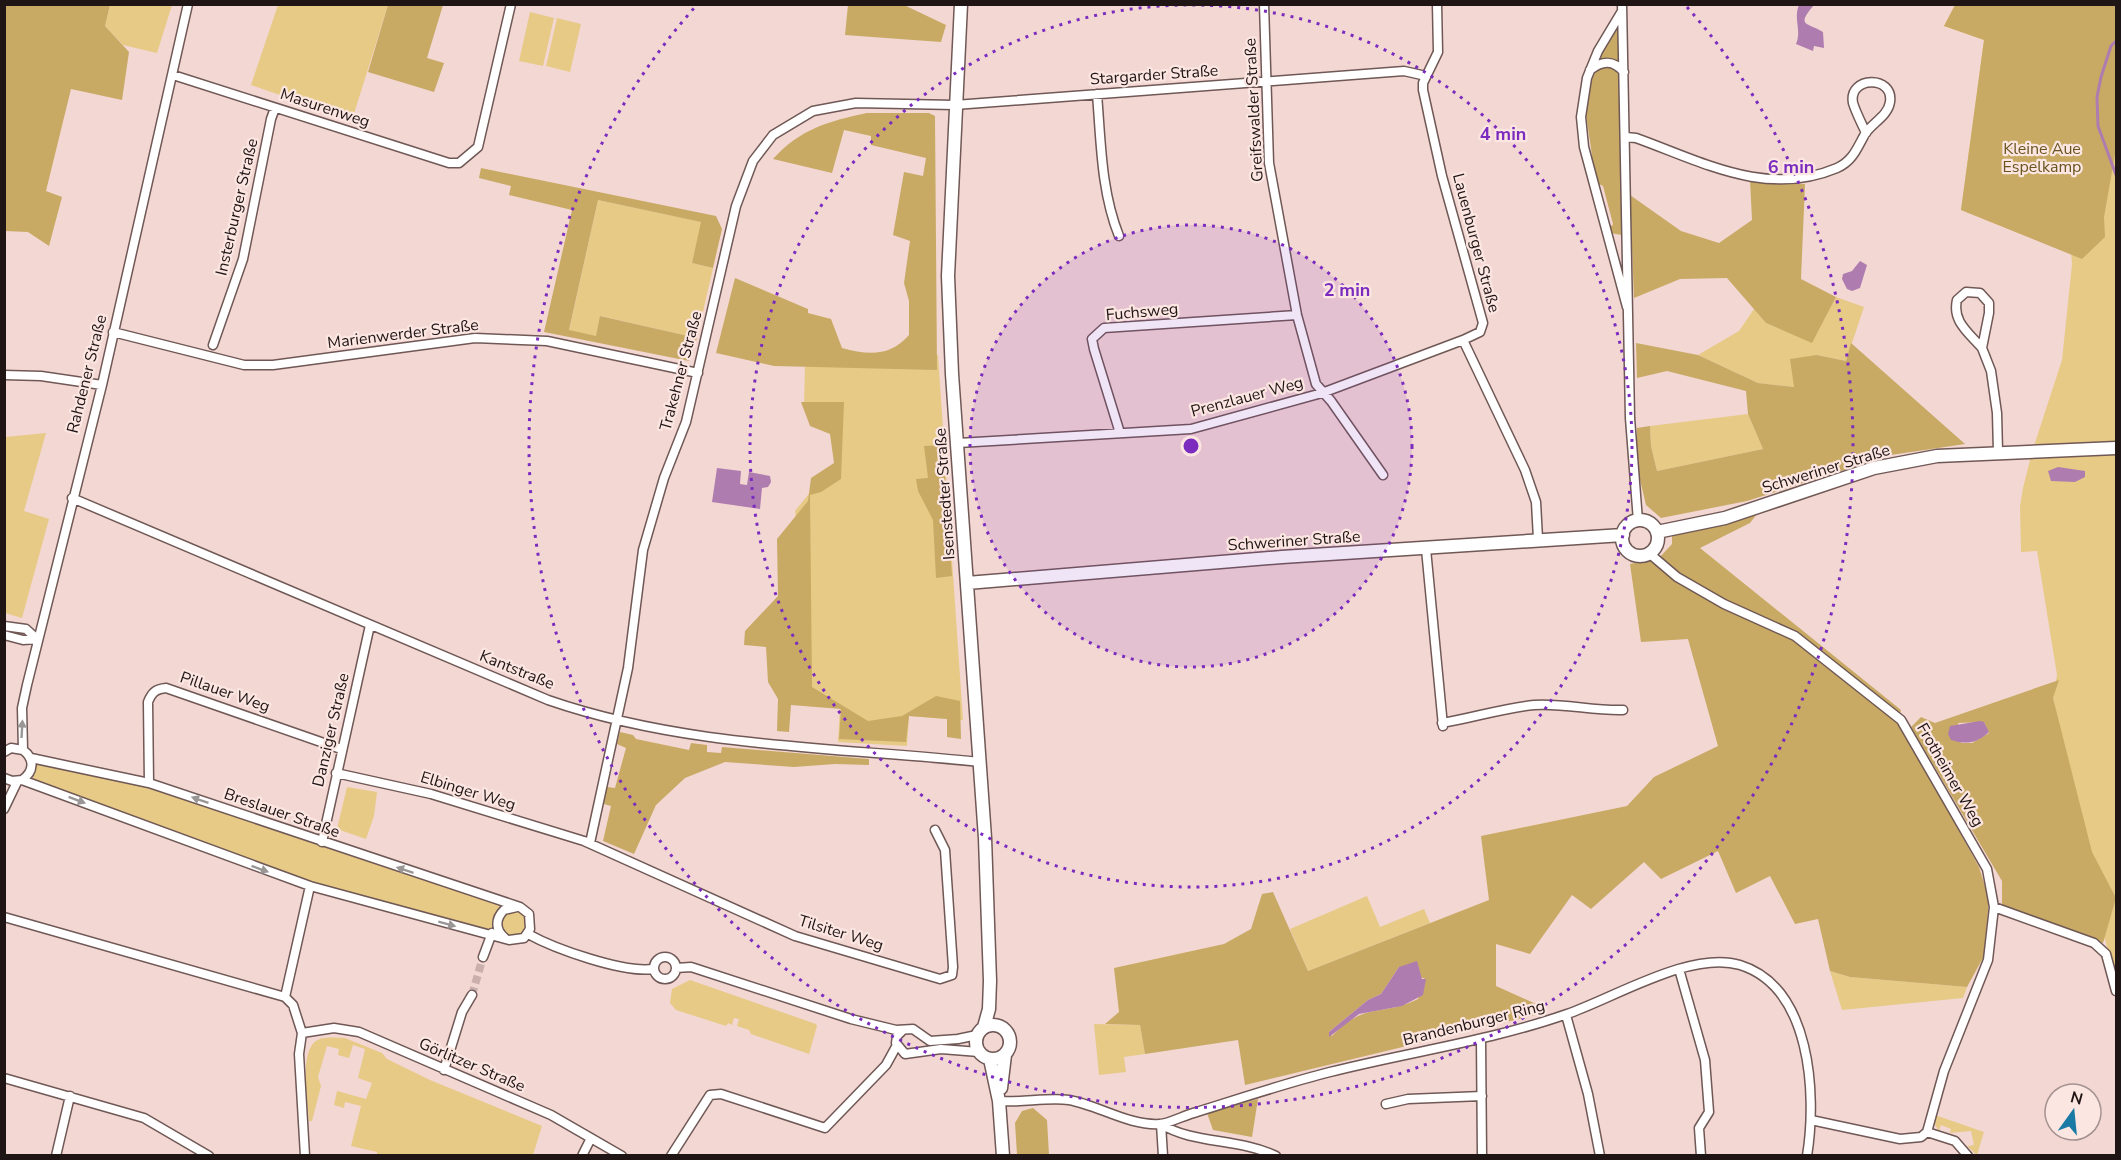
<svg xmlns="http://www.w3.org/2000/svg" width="2121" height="1160" font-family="'Nunito Sans',sans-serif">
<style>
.green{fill:#e7ca86}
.forest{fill:#c8aa64;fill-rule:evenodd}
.water{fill:#af7cb0}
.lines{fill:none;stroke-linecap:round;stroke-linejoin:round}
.stream{stroke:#af7cb0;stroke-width:3}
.street-tunnel{stroke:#c9b0ad;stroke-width:8;stroke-dasharray:8 4;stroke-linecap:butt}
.street-casing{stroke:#6f5855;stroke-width:11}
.secondary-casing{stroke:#6f5855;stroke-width:15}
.street{stroke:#fff;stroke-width:8}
.secondary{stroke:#fff;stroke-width:12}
.oneway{fill:#9a9695}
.ring{fill:none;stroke:#7b2cbf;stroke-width:3;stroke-dasharray:3 6}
.labels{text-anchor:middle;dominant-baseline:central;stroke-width:4.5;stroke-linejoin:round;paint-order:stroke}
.street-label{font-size:16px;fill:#1f1514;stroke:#fce6e2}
.park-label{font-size:16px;fill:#69541f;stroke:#fce6e2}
.centre{fill:#7b2cbf;stroke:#fce6e2;stroke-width:3}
.ring-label{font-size:18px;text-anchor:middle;font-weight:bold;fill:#7b2cbf;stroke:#fce6e2;stroke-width:4.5;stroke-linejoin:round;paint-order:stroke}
</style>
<rect width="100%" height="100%" fill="#f3d7d3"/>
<path class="green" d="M110 5H172L157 53 123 45 105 26Z
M278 5H388L352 120 251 85Z
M1955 5H2116V981L2105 939 2101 938 2053 698 2057 675 2037 551 2021 552 2020 507 2023 488 2032 452 2062 360 2072 264 2070 239 2031 238 1961 210 1984 40 1944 26Z
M530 12 554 18 543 66 519 61Z
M557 18 581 24 570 72 546 66Z
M598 200 702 222 692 263 713 268 697 338 601 316 596 337 569 331Z
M1836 297 1864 307 1846 361 1817 355 1795 387 1758 383 1698 355 1739 331 1754 309 1766 323 1812 342Z
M938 355 963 720 909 716 907 746 838 742 840 707 802 704 799 540 795 511 820 480 835 469 841 438 804 405 805 364 873 365Z
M1748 414 1763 449 1657 471 1651 446 1650 426Z
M46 433 24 511 49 519 22 618 5 613V437Z
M37 762 144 785 519 911 526 916 528 924 523 934 512 936 280 873 33 779Z
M347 787 377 792 374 816 366 839 337 829Z
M1367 896 1380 927 1424 909 1430 923 1308 971 1290 929Z
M1830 971 1850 977 1967 987 1963 998 1842 1010Z
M690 980 816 1024 817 1026 809 1054 751 1034 749 1030 737 1026 739 1019 734 1018 732 1025 728 1023 726 1026 676 1010 670 1003 672 989Z
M1094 1024 1140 1025 1145 1054 1124 1057 1126 1072 1099 1075Z
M345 1038 382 1053 387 1059 430 1080 542 1126 533 1155H377V1152L351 1146 361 1106 345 1102 344 1108 334 1105 337 1091 366 1099 372 1083 358 1078 365 1049 353 1045 349 1058 338 1055 339 1049 327 1046 318 1077 321 1086 312 1121H309C308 1102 299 1052 316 1041 323 1036 336 1038 345 1038Z
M1935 1115 1984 1132 1977 1155 1967 1146 1974 1145 1971 1131 1950 1133 1951 1129 1941 1125 1939 1131 1934 1123Z"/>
<path class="forest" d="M5 4 110 5 105 26 129 52 122 100 71 89 46 191 62 197 49 246 28 232 5 231Z
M388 5H443L427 58 444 63 434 92 368 72Z
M848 5H904L946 25 941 42 845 35Z
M1955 5H2116V149L2104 217 2105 237 2082 259 1961 210 1984 40 1944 26Z
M1618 23 1619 64 1606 59 1596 63Z
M1611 65 1620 73 1622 235 1610 233 1607 223 1612 226 1613 224 1603 186 1595 182 1590 159 1592 155 1586 115 1592 72 1601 66Z
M867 113H929L935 116 937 370 774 366 716 353 735 278 808 309V313L831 319 842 348C868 355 890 357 909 335V301L904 283 910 241 893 235 904 172 923 176 926 158 871 145V136L844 130 832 173 773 159C800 129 829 121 867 113Z
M481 168 716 216 722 229 713 268 692 263 701 222 598 200 569 330 596 336 600 316 697 338 689 361 544 332 572 210 509 195 511 186 479 178Z
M1750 180 1805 184 1801 279 1836 297 1812 343 1766 323 1727 278 1680 279 1634 298 1630 195 1681 231 1719 243 1752 220Z
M1636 343 1698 355 1758 383 1794 387 1790 359 1817 355 1846 361 1851 343 1965 444 1891 455 1747 501 1661 518 1646 505 1637 467V428L1650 426 1651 446 1657 471 1763 449 1748 414 1746 391 1667 371 1637 378Z
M801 402H844L841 479 821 492 810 495 812 687 868 721 902 716 936 696 960 701 961 739 947 737V719L909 716 906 742 839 739 841 709 791 705 789 732 777 731 778 699 768 682 766 647 744 645 745 631 778 596 777 539 808 501 811 478 834 463 830 434 810 426Z
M943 445 952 576 936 578 933 520 918 491 916 479 928 478 924 446Z
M1757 514 1750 523 1700 548 1901 710 1898 721 1979 867 1989 899 1984 956 1967 987 1850 977 1830 971 1818 919 1795 924 1770 876 1736 893 1718 851 1661 879 1644 862 1591 909 1572 895 1530 954 1496 944V986L1536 1004 1540 1014 1245 1085 1238 1040 1145 1054 1140 1025 1105 1024 1119 1012 1114 968 1224 944 1251 929 1262 894 1273 892 1308 971 1489 900 1481 836 1627 806 1654 777 1718 746 1688 639 1641 642 1630 564 1659 558 1672 544V534ZM1399 967 1425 979 1418 999C1382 1017 1365 1001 1332 1036L1329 1032 1368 1000 1381 994Z
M2059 680 2053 698 2092 852 2116 898 2103 943 2002 905V881L1911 727 1921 717 1935 723ZM1984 722 1989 733 1972 743H1961L1958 723Z
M620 732 633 735 636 739 689 750 691 743 707 745V752L721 753 722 747 869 759V765L835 764 794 767 725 762 685 778 656 805 634 854 603 841 611 806 604 804 607 787 615 788 626 748 617 744Z
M1258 1099 1252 1137 1213 1130 1207 1113Z
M1033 1108 1047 1120 1049 1155H1017L1015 1123 1022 1111Z"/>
<path class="water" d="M1799 5H1814C1795 27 1808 22 1823 32L1824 48 1814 46 1813 51 1796 44C1802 30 1793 19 1799 5Z
M1860 261 1867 265 1860 288 1852 291 1847 289 1842 279 1843 274 1852 271Z
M2058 467 2085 471V477L2075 482 2051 481 2048 471Z
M717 468 741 471 740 484 747 485 749 472 770 476 771 482 768 487 762 488 760 509 712 502Z
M1980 721 1984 722 1989 732C1977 743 1967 745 1951 740L1948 734 1950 726Z
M1417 961 1422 979H1426L1423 995 1402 1006 1359 1014 1329 1037V1032L1368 1000 1381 994 1399 967Z"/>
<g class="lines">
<path class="stream" d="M2116 41 2111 46 2101 77 2097 97 2098 126 2116 175"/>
<path class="street-tunnel" d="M472 995 483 957"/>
<g class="street-casing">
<path id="street" d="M1264 4 1269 163 1297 315 1316 384 1331 401 1383 475
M1437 4 1438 52 1423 83V90L1442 176 1483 323 1480 332 1463 340 1525 470 1536 502 1538 539
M1622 4 1630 418 1638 521
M1622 11 1598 51 1587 78 1581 117 1584 147 1627 307
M1590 70C1603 60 1613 60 1624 72
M173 75 449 163H459L478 147 511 4
M1097 94C1101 142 1101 191 1119 236
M1626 137 1636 138C1703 162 1766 198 1837 168 1853 161 1857 148 1865 134 1872 123 1888 116 1890 102 1894 75 1848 76 1853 103 1856 113 1862 124 1866 133
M113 332 244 365H273L475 338 547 341 698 373
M213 345 243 259 271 119 275 108
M1982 348C1968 332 1952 321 1957 300L1966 292 1980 293 1989 303V313L1982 348 1991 371 1997 413 1998 452
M4 375 41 376 102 385
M1120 433 1094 349 1092 339 1104 328 1297 315
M958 443 1191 429 1322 393 1463 340
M72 498 548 700C687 748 835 747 980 762
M1426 549 1443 726
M1650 554 1677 577 1724 604 1795 636 1901 720 1987 869 1994 907 1988 960 1944 1071 1927 1132 1921 1137 1900 1139 1811 1120
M4 626 26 629 37 639
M4 635 23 640 37 639
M1442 723C1473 718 1503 708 1534 705 1564 703 1593 711 1623 710
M23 750 22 708 27 685 102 385 188 4
M4 752 11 748 23 750C35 759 34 772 22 780L12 781 4 778
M336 773 431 794 584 841 795 936 940 979 952 975 953 967 945 850 935 830
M22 780 310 886 509 940 524 938 530 929 529 914 520 907 149 783 31 758
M149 783 148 702C152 692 156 689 166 688L341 749
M4 809 17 782
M322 842 370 625
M590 843 628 668 643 550 664 478 686 422 736 206 753 161 773 135 813 111 856 103 955 105 1404 71 1426 76
M1994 907 2094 943 2106 954 2116 991
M4 917 285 997 293 1005 302 1033 299 1054 305 1156
M528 934C555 949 623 973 653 969
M505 938C495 930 495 919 504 910L517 907
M654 968a11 11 0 1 1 22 0a11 11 0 1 1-22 0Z
M483 957 492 933
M676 968 691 967 851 1019 896 1030 913 1029 930 1041 958 1039 977 1035
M1679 969 1705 1060 1709 1112 1699 1128 1701 1156
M285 997 310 886
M1566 1015 1588 1094 1600 1156
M903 1030 897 1036 896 1043 905 1054 941 1049 979 1052
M302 1033 334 1028 359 1032 551 1115 622 1156
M1481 1039 1482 1156
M444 1070 462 1012 472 995
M4 1078 144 1118 209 1156
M999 1101C1022 1103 1047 1097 1069 1100 1098 1105 1129 1126 1160 1124 1168 1124 1187 1114 1197 1112 1241 1098 1286 1083 1330 1072 1409 1052 1490 1041 1567 1014 1614 998 1691 950 1740 965 1811 987 1817 1094 1807 1156
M1386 1104 1408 1099 1482 1096
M1161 1124C1192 1144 1239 1138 1276 1156
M1161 1124 1163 1156
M1927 1132 1955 1141 1968 1156
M56 1156 70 1096
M582 1156 591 1138
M671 1156 710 1095 721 1094 825 1128 886 1065 897 1045"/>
</g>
<g class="secondary-casing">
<path id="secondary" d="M961 4 948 276 952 374 985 838 990 981 989 1009 984 1027
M1622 538a18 18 0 1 1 36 0a18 18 0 1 1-36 0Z
M1657 532 1725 518 1874 468 1937 456 2116 448
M967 583 1282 557 1623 535
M976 1042a17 17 0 1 1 34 0a17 17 0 1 1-34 0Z
M990 1059 999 1101 1003 1156
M1001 1088 1005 1055"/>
</g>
<use href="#street" class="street"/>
<use href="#secondary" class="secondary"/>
</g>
<defs><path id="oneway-solid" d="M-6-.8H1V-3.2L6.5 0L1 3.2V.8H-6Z" transform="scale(1.5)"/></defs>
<g class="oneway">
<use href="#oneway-solid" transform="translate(22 729) rotate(-87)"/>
<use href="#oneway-solid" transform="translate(77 800) rotate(21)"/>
<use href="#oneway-solid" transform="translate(200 800) rotate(-161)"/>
<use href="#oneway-solid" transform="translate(260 869) rotate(20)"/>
<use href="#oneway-solid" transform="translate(405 870) rotate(-162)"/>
<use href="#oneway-solid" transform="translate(447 924) rotate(15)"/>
</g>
<circle cx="1191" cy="446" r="221" fill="#7b2cbf" fill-opacity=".12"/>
<g class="ring">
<circle cx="1191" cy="446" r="221"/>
<circle cx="1191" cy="446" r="441"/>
<path d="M1687 7A662 662 0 1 1 695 7"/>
</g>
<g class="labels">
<g class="street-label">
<text transform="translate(1154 75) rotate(-4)">Stargarder Straße</text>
<text transform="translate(325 108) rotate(18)">Masurenweg</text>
<text transform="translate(1254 110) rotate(-93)">Greifswalder Straße</text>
<text transform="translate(237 207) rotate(-77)">Insterburger Straße</text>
<text transform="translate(1476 243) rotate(75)">Lauenburger Straße</text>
<text transform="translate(1142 312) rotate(-5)">Fuchsweg</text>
<text transform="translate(403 334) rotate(-7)">Marienwerder Straße</text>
<text transform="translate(681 371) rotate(-75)">Trakehner Straße</text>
<text transform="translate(87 374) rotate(-76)">Rahdener Straße</text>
<text transform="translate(1247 397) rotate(-15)">Prenzlauer Weg</text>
<text transform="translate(1826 469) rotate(-17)">Schweriner Straße</text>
<text transform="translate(945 494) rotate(-94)">Isenstedter Straße</text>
<text transform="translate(1294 541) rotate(-4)">Schweriner Straße</text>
<text transform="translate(517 670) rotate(22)">Kantstraße</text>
<text transform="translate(225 692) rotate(19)">Pillauer Weg</text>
<text transform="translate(331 730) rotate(-77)">Danziger Straße</text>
<text transform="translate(1950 775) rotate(60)">Frotheimer Weg</text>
<text transform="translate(468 791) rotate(17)">Elbinger Weg</text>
<text transform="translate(282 813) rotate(19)">Breslauer Straße</text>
<text transform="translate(841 933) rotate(17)">Tilsiter Weg</text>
<text transform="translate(1474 1023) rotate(-14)">Brandenburger Ring</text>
<text transform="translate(472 1065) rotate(23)">Görlitzer Straße</text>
</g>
<g class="park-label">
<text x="2042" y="149">Kleine Aue<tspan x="2042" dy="18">Espelkamp</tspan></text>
</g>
</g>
<circle cx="1191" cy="446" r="9" class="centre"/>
<g class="ring-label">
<text x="1503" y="140">4 min</text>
<text x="1791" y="173">6 min</text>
<text x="1347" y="296">2 min</text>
</g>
<rect width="2121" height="1160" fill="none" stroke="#1f1514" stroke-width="12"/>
<g transform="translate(2073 1112) rotate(15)"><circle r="28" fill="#fce6e2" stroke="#a49290" stroke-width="1.5"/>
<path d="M0-4.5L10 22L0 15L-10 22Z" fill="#197aa6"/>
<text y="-9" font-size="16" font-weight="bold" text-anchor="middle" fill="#1f1514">N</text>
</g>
</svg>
